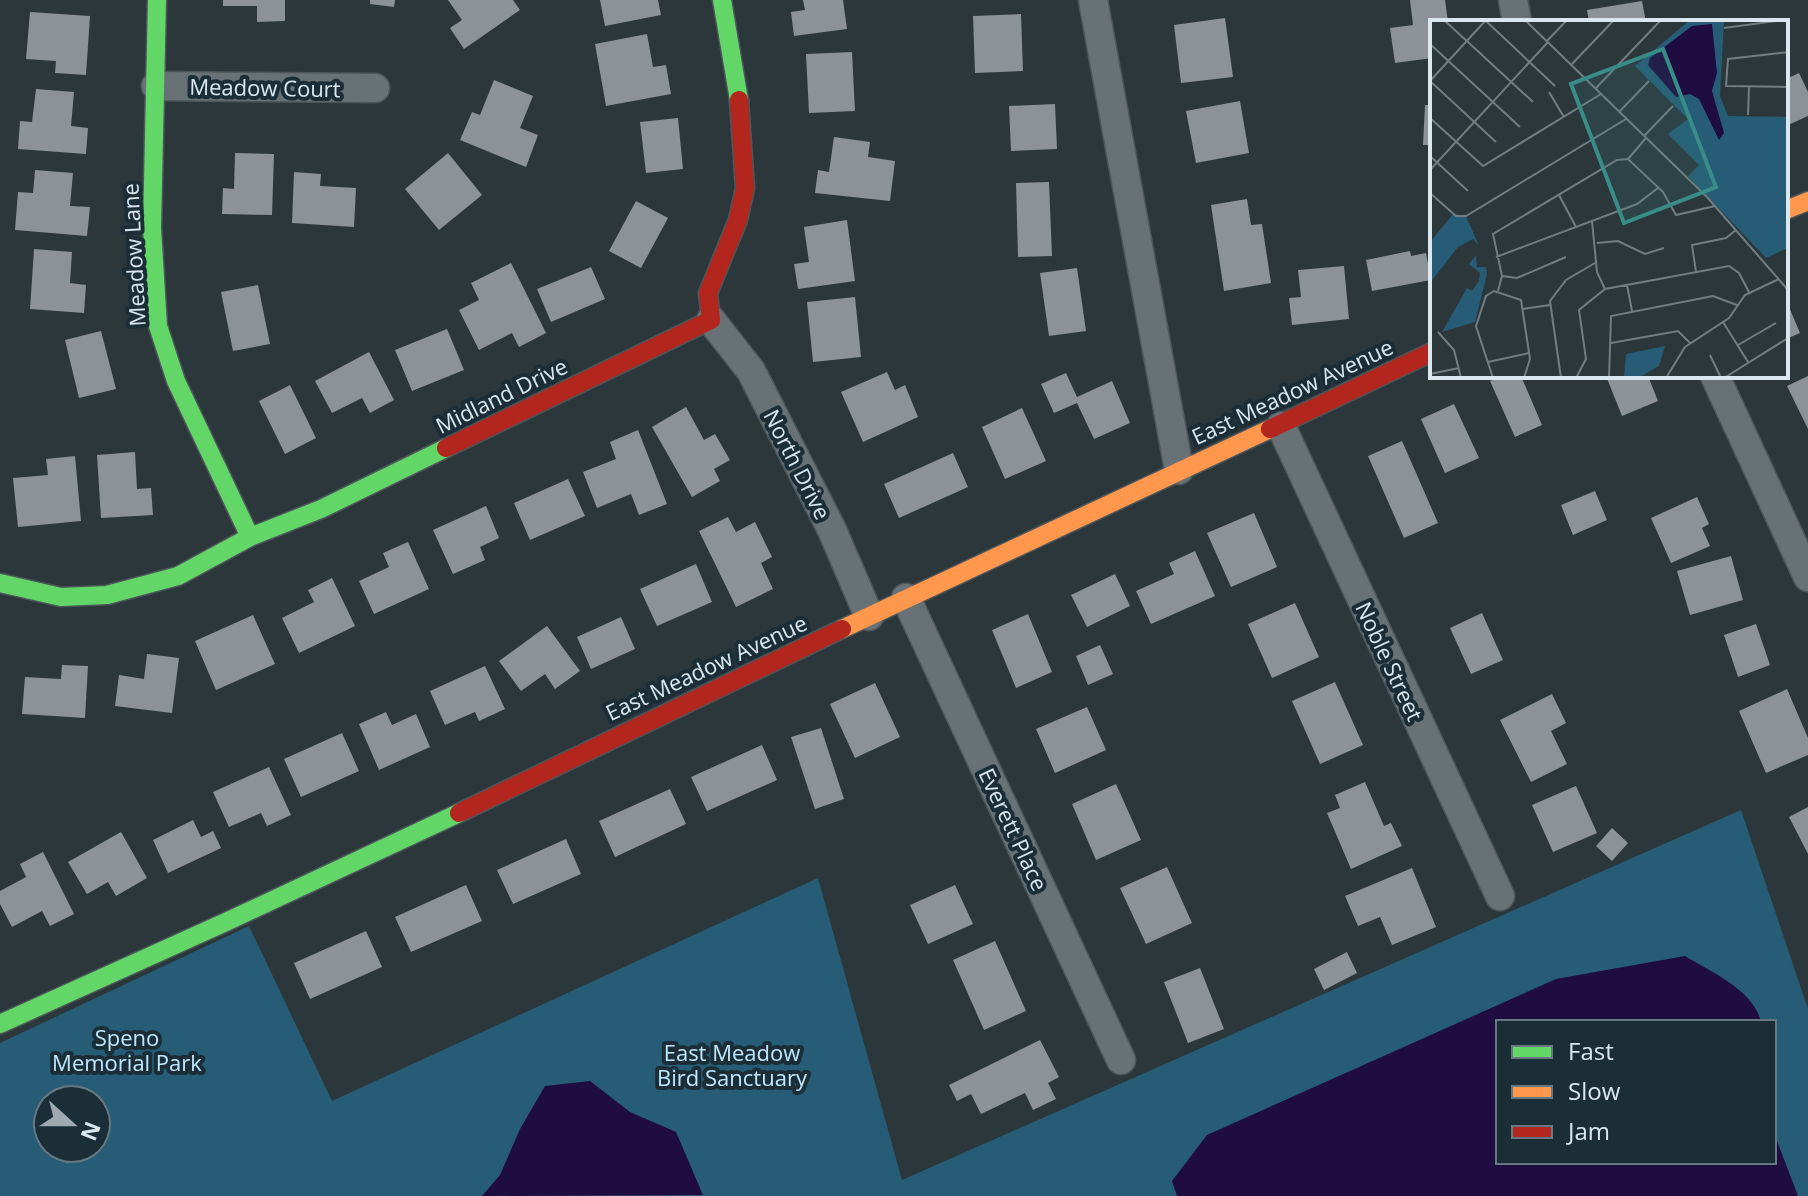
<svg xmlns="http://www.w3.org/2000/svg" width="1808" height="1196" font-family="'Open Sans',sans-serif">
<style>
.green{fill:#265c75;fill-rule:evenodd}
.water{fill:#1f0c41}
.building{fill:#8b9298}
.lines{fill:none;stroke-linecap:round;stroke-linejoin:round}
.street-casing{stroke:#4c565b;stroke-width:31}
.fast-casing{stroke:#4c565b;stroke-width:21}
.slow-casing{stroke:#4c565b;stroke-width:21}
.jam-casing{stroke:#4c565b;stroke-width:21}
.street{stroke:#687276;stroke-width:28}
.fast{stroke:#63d668;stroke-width:18}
.slow{stroke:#ff974d;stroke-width:18}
.jam{stroke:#b3261e;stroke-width:18}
.labels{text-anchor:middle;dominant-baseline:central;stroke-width:8;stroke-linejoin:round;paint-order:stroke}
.street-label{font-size:22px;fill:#dbe7ee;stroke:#1b2e38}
.park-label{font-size:22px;fill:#bfe8fe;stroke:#1b2e38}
.inset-road{fill:none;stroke:#727d83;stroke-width:2}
.view{fill:#388d88;fill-opacity:0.15;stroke:#388d88;stroke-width:4}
.inset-edge{fill:none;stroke:#dbe7ee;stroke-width:4}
</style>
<rect width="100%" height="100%" fill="#2c373c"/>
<path class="green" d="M1741 810 1808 1009V1196H0V1043L249 926 332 1101 818 878 902 1180ZM1498 1022H1774V1162H1498ZM48 1100H96V1148H48Z"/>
<path class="water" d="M1685 956C1711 972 1754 990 1761 1022H1498V1162H1774V1133L1798 1196H1177L1172 1181 1207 1135 1556 979Z
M590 1081 630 1112 676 1132 703 1195 482 1196 500 1175 520 1129 545 1086Z"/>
<path class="building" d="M223 0H285V21L257 22V6H223Z
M370 0H395L394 7 370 4Z
M448 0H513L520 10 464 49 450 28 462 20Z
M600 0H658L661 15 605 26Z
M803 0H843L847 29 794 36 791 12 805 10Z
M1410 0H1445L1448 22H1432V58L1395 63 1390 28 1413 25Z
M1642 1 1646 22H1589L1587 10Z
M30 12 90 16 86 75 55 73 56 61 26 59Z
M1021 14 1023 71 975 73 973 16Z
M1225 18 1233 77 1181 83 1174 25Z
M647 34 653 67 666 65 671 94 606 106 595 44Z
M852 52 855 111 809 113 806 54Z
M1799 73 1808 92V116L1786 126V79Z
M494 80 533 96 520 128 538 135 526 167 460 140 472 112 480 115Z
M36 89 74 92 71 126 88 128 86 154 18 149 20 121 32 122Z
M1240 101 1249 153 1196 163 1186 111Z
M1055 104 1057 149 1011 151 1009 106Z
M1425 105H1432V145H1423Z
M678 118 683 169 646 173 640 122Z
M834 137 870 142 868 157 895 161 890 201 815 193 818 170 829 172Z
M235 153 274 154 272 215 222 214 223 188 234 189Z
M448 153 482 195 439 230 405 189Z
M35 170 73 173 70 206 90 207 87 236 15 230 18 192 33 193Z
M294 172 321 174 320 186 356 188 354 227 292 223Z
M1049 182 1052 256 1018 257 1016 183Z
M1247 199 1251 225 1262 224 1271 283 1224 291 1211 205Z
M636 201 668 218 641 268 609 251Z
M847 220 855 281 798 289 794 264 809 262 804 227Z
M34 249 72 252 70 283 86 285 84 313 30 309Z
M1410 251 1411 256 1426 253 1431 280 1372 291 1366 260Z
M511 263 546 333 519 347 512 333 479 350 459 310 479 300 471 283Z
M1344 266 1349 319 1292 325 1289 298 1301 297 1298 270Z
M591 267 605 299 551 322 537 289Z
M1077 268 1086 331 1049 336 1040 273Z
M258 285 270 344 233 351 221 292Z
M855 297 861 357 813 362 807 302Z
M1786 300 1800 333 1786 339Z
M447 329 464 370 412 391 395 350Z
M101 331 116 389 79 398 65 340Z
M369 352 394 400 370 413 362 398 332 413 315 381Z
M887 372 895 390 905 385 918 417 863 442 841 392Z
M1066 373 1077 397 1112 381 1130 423 1094 439 1077 403 1054 413 1041 384Z
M1502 376H1521L1542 425 1515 437 1490 381Z
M1606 376H1648L1658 401 1622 416Z
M1808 376V429L1787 386Z
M290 385 316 438 285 454 259 401Z
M1454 404 1479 458 1445 473 1421 419Z
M686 407 704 440 715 434 730 460 714 469 720 481 692 497 652 427Z
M1022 408 1046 461 1005 479 982 427Z
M638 430 667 504 639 515 631 494 597 508 583 472 616 459 610 442Z
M1402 441 1438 523 1404 538 1368 456Z
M135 452 137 489 151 488 153 515 101 518 97 455Z
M953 453 968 487 899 518 884 484Z
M75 456 81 521 18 527 13 478 48 475 46 459Z
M568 479 585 516 530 540 514 503Z
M1595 491 1607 520 1573 535 1561 505Z
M1697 497 1709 524 1702 528 1710 546 1671 563 1651 518Z
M486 506 499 538 480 547 485 560 453 574 433 530Z
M1254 513 1277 567 1231 587 1207 533Z
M728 517 736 532 755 522 772 557 761 563 773 589 736 607 699 531Z
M408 542 429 589 374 614 359 581 389 567 383 553Z
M1195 551 1215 596 1151 624 1136 591 1174 574 1169 563Z
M1731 556 1743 600 1690 615 1677 571Z
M696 564 712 602 657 626 640 589Z
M1115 574 1130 606 1087 627 1071 595Z
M332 578 355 626 299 653 282 618 314 602 308 590Z
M1295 603 1319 657 1272 678 1248 624Z
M1482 613 1503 660 1471 674 1450 628Z
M1028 614 1052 672 1016 688 992 630Z
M253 615 275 664 216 690 195 641Z
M621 617 635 649 591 669 577 637Z
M1756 624 1770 665 1738 677 1724 635Z
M547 626 580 671 555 689 545 674 521 691 499 661Z
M1100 645 1113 674 1088 685 1076 656Z
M147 654 179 658 172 713 115 706 119 675 144 679Z
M62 665 88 666 85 718 22 714 25 677 61 679Z
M485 666 505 709 479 721 475 712 445 725 430 691Z
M1335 682 1363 745 1320 764 1292 701Z
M875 683 900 737 855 758 830 704Z
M1787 689 1808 738V755L1766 773 1739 711Z
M1552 694 1566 723 1551 731 1567 764 1531 782 1500 720Z
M1087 707 1106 750 1055 773 1036 729Z
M386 712 392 725 416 714 430 747 379 770 359 724Z
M821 728 844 799 815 809 791 737Z
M342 733 359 771 301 797 284 759Z
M762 745 777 780 707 811 691 777Z
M269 767 291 815 267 826 261 813 229 827 213 792Z
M1365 782 1384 826 1391 823 1402 846 1351 869 1327 813 1340 808 1335 795Z
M1116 784 1141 840 1096 860 1072 804Z
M1576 786 1597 833 1553 852 1532 805Z
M670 789 686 824 615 857 599 821Z
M1808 807V854L1789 817Z
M193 820 201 837 213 831 221 848 168 873 153 840Z
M1612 828 1628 843 1612 861 1596 846Z
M121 832 147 878 116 896 108 882 87 894 68 862Z
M566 839 581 874 513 904 497 870Z
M43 852 74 914 50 926 42 911 12 927 0 904V891L26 877 20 864Z
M1167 867 1192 923 1146 944 1120 888Z
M1412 868 1436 927 1392 945 1380 917 1358 926 1345 896Z
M466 885 482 921 411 952 395 917Z
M955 885 973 924 928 944 910 905Z
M366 931 382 967 310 999 294 963Z
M995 941 1026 1011 984 1030 953 960Z
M1347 952 1357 973 1324 990 1314 969Z
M1200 968 1224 1029 1188 1043 1164 982Z
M1040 1040 1059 1077 1048 1083 1056 1099 1033 1110 1025 1093 981 1114 971 1094 957 1101 949 1085Z"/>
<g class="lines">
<g class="street-casing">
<path id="street" d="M1093 0 1179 470
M1513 0 1517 22
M156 86 375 88
M711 320 751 371 832 530 869 616
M1715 376 1808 577
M1281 426 1500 896
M906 598 1121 1060"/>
</g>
<g class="fast-casing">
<path id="fast" d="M157 0 152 228 158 326 176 381 250 537
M722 0 739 100
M0 583 61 597 107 595 178 576 250 537 321 509 446 448
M0 1024 228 921 459 813"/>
</g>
<g class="slow-casing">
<path id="slow" d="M1786 210 1808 201
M842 629 1270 429"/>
</g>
<g class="jam-casing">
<path id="jam" d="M1270 429 1432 352
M446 448 711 320 708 293 738 220 745 188 739 100
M459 813 842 629"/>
</g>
<use href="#street" class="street"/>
<use href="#fast" class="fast"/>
<use href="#slow" class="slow"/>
<use href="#jam" class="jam"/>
</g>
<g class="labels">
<g class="street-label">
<text transform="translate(265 87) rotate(1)">Meadow Court</text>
<text transform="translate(133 255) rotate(-93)">Meadow Lane</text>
<text transform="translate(1292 391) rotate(-25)">East Meadow Avenue</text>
<text transform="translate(501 395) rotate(-26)">Midland Drive</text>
<text transform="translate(798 464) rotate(63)">North Drive</text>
<text transform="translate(1390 661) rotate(65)">Noble Street</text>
<text transform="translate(706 667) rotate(-25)">East Meadow Avenue</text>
<text transform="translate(1014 829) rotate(65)">Everett Place</text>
</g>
<g class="park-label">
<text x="127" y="1037">Speno<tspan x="127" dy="25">Memorial Park</tspan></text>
<text x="732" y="1052">East Meadow<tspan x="732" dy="25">Bird Sanctuary</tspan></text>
</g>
</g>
<g transform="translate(1430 20)">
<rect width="358" height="358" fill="#2c373c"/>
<path d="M260 0H294L290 76 298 96 358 97V228L336 238 258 156 269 145 238 114 258 99 205 46ZM23 194 36 196 49 226 43 219 28 227 0 263V222ZM46 235 47 247H56L57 254 45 302 12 312 37 268 42 271 49 261 50 253 39 244ZM235 326 229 346 208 358H194L196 334Z" fill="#265c75"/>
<path d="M282 4 287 53 282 71 294 113 289 120 269 79 260 74 246 77 218 45 220 38 262 6Z" fill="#1f0c41"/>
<path class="inset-road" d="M14 0 103 82M56 0 0 61 66 122M95 0 277 177 358 270M56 1 125 66M294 8 353 0M117 21 137 0M0 24 90 107M358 32 298 39 296 66 358 67M142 44 184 0M166 68 231 0M119 72 134 97M189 92 219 61M318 95 319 67M0 98 53 146 171 74M214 116 243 86M0 136 38 171M198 139 216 118M0 150 118 22M0 173 26 196H36L196 99M129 175 146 207M162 201 167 252 175 269M167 223 188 221 215 234 234 228M66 237 207 184 228 168M266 252 262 225 296 218 306 210M72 256 87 258 136 237M197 265 202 291M68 271 72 256 63 214 187 140 198 139 233 172 246 195 285 186M93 289 120 285M293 302 318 342M8 312 24 330 31 358M181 323 248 311 260 323M308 325 346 303M280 335 291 358M58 342 99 333M0 354 29 348M63 358 46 306 56 276 64 271 91 280 100 339 94 358M131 358 120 281 136 260 165 243M146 358 156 339 149 290 175 269 299 246 309 253 319 272M179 358 181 296 283 276 307 285M236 358 255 327 299 298 315 275 349 259M294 358 358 318"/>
<path class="view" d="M233 29 286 167 194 203 141 64Z"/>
<rect width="358" height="358" class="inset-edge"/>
</g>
<rect x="1496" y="1020" width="280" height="144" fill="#1b2e38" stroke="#687881" stroke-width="2"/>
<rect x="1512" y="1046" width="40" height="12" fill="#63d668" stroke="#687881" stroke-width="2"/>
<text x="1568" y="1060" font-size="24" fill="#dbe7ee">Fast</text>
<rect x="1512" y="1086" width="40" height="12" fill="#ff974d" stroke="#687881" stroke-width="2"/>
<text x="1568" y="1100" font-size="24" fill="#dbe7ee">Slow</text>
<rect x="1512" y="1126" width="40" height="12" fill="#b3261e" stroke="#687881" stroke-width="2"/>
<text x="1568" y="1140" font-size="24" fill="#dbe7ee">Jam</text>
<g transform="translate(72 1124) rotate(111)"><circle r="38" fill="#1b2e38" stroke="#687881" stroke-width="2"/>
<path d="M0-6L14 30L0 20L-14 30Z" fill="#9ea9b0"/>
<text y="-12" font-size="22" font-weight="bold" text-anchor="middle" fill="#dbe7ee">N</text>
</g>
</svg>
